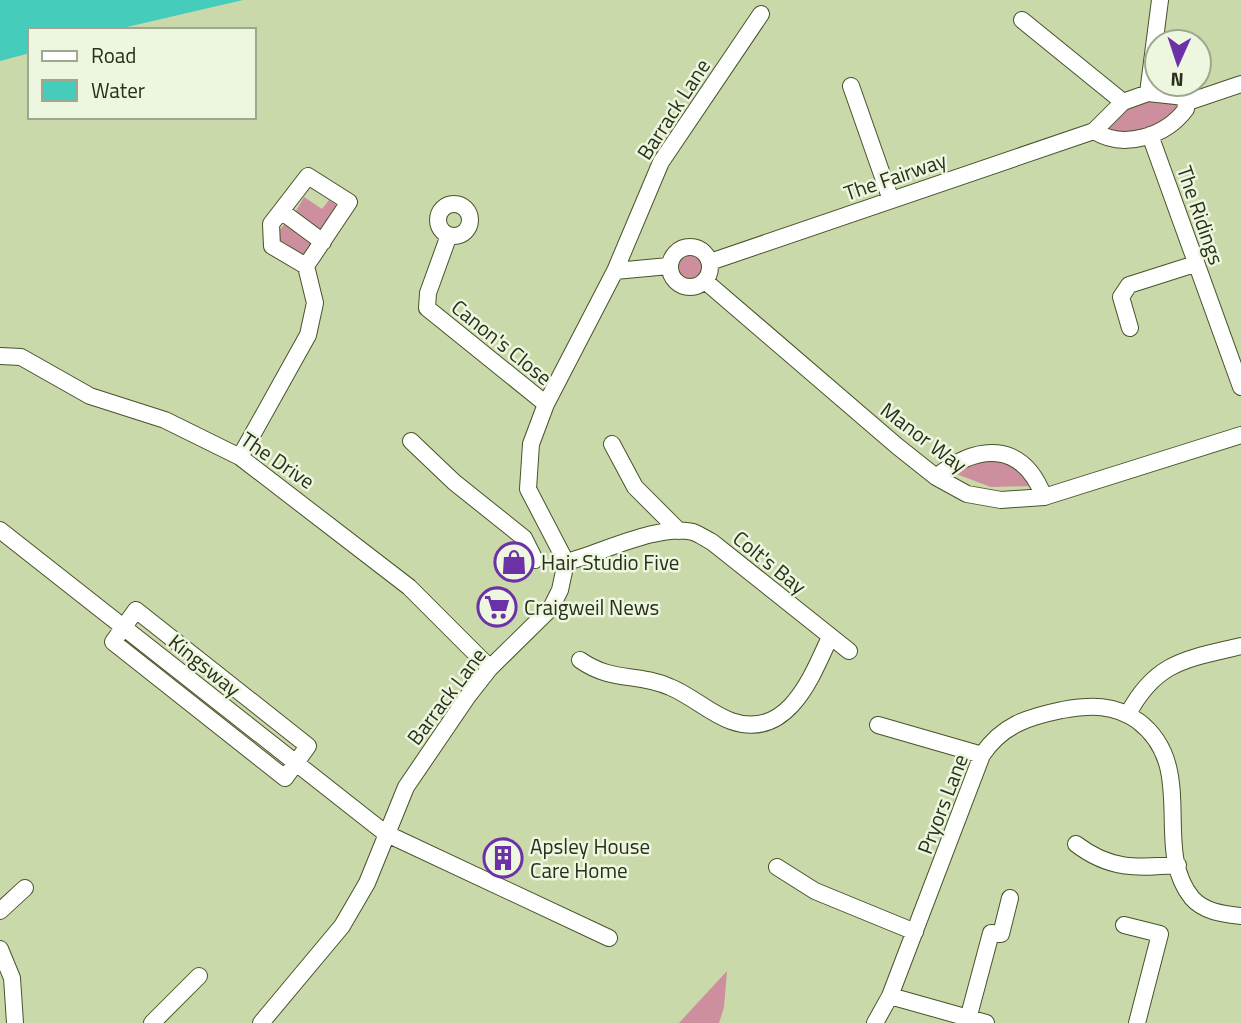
<svg xmlns="http://www.w3.org/2000/svg" width="1241" height="1023" font-family="'Titillium Web',sans-serif">
<style>
.green{fill:#cd8e9e}
.water{fill:#45ccbb}
.lines{fill:none;stroke-linecap:round;stroke-linejoin:round}
.minor-casing{stroke:#475329;stroke-width:18}
.minor{stroke:#fff;stroke-width:16}
.labels{text-anchor:middle;dominant-baseline:central;stroke-width:5;stroke-linejoin:round;paint-order:stroke}
.street-label{font-size:21px;fill:#292f1c;stroke:#edf6de}
.poi-label{font-size:21px;fill:#292f1c;stroke:#edf6de;text-anchor:start}
</style>
<rect width="100%" height="100%" fill="#c9d9a9"/>
<path class="green" d="M1156 99 1182 103C1155 129 1143 134 1105 131 1118 111 1133 104 1156 99Z
M304 197 322 209 329 200 339 207 320 233 297 216 296 211Z
M287 221 315 242 306 257 281 244 278 232Z
M677 267a13 13 0 1 1 26 0a13 13 0 1 1-26 0Z
M989 458 1014 466 1031 486 991 487 951 472Z
M727 971 724 1007 719 1023H679Z"/>
<path class="water" d="M0 0H243L114 30H30V53L0 61Z"/>
<g class="lines">
<g class="minor-casing">
<path id="minor" d="M1022 20 1123 102
M851 86 891 200
M1148 93 1185 97 1186 109C1166 136 1124 150 1094 131L1123 102Z
M1148 93 1160 0
M1188 102 1241 84
M1150 135 1241 387
M438 220a16 16 0 1 1 32 0a16 16 0 1 1-32 0Z
M281 211 323 242
M449 235 428 293 427 308 546 404
M670 267a20 20 0 1 1 40 0a20 20 0 1 1-40 0Z
M710 262 1094 131
M615 271 669 266
M705 281 897 446 936 477 967 494 1001 500 1044 497 1241 435
M1130 328 1121 297 1129 285 1195 264
M0 356 21 357 90 396 165 420 240 457 409 587 490 668
M411 441 454 482 524 538 535 560
M612 444 635 487 679 531
M240 457 308 335 315 303 306 266 349 202 308 176 271 224 272 246 306 266
M936 477C977 444 1022 440 1044 497
M0 530 385 833 609 938
M566 562C599 554 659 523 693 532 699 534 706 539 712 542L849 651
M136 610 308 746 285 778 113 642Z
M580 660C613 683 636 672 670 687 692 696 709 713 731 721 788 741 812 676 830 637
M1128 714C1156 661 1187 659 1241 646
M878 725 982 755
M1076 844C1110 870 1136 868 1178 865
M777 867 815 891 915 932
M0 911 25 888
M1124 925 1160 934 1137 1023
M0 949 12 978 15 1023
M890 996 986 1023
M968 1019 991 933 1001 934 1010 898
M152 1023 199 976
M261 1023 342 926 367 883 406 787 468 696 490 668 551 608 560 590 566 562 528 489 531 444 546 404 615 271 661 162 761 14
M875 1023 890 996 982 755C1002 725 1028 717 1062 710 1091 705 1114 704 1138 721 1199 767 1151 848 1192 898 1204 912 1224 914 1241 916"/>
</g>
<use href="#minor" class="minor"/>
</g>
<defs>
<g id="shop-ring" transform="scale(2.0125)"><circle r="9.5" fill="#edf6de" stroke="#6d31a7" stroke-width="1.5"/><path d="M-5-2.5h2.3a2.7 3.5 0 0 1 5.4 0H5L5.5 6h-11ZM-1.5-2.5h3a1.5 2.3 0 0 0-3 0Z" fill="#6d31a7"/></g>
<g id="supermarket-ring" transform="scale(2.0125)"><circle r="9.5" fill="#edf6de" stroke="#6d31a7" stroke-width="1.5"/><path d="M-6-5.5h2.5l.6 2H6L4.5 2H-2.5L-4.4-4H-6ZM-1.5 3.2a1.3 1.3 0 1 0 .1 0ZM3 3.2a1.3 1.3 0 1 0 .1 0Z" fill="#6d31a7"/></g>
<g id="building-ring" transform="scale(2.0125)"><circle r="9.5" fill="#edf6de" stroke="#6d31a7" stroke-width="1.5"/><path d="M-4-6H4V6H1V3H-1V6H-4ZM-2.5-4.3h1.7v1.8h-1.7ZM.8-4.3h1.7v1.8H.8ZM-2.5-1h1.7V.8h-1.7ZM.8-1h1.7V.8H.8Z" fill="#6d31a7"/></g>
</defs>
<g fill-rule="evenodd">
<use href="#shop-ring" x="514" y="562"/>
<use href="#supermarket-ring" x="497" y="607"/>
<use href="#building-ring" x="503" y="858"/>
</g>
<g class="labels">
<g class="street-label">
<text transform="translate(673 109) rotate(-57)">Barrack Lane</text>
<text transform="translate(895 176) rotate(-19)">The Fairway</text>
<text transform="translate(1201 215) rotate(71)">The Ridings</text>
<text transform="translate(502 342) rotate(39)">Canon's Close</text>
<text transform="translate(924 437) rotate(37)">Manor Way</text>
<text transform="translate(278 460) rotate(34)">The Drive</text>
<text transform="translate(770 562) rotate(39)">Colt's Bay</text>
<text transform="translate(205 665) rotate(39)">Kingsway</text>
<text transform="translate(446 696) rotate(-53)">Barrack Lane</text>
<text transform="translate(942 804) rotate(-69)">Pryors Lane</text>
</g>
<g class="poi-label">
<text x="541" y="562">Hair Studio Five</text>
<text x="524" y="607">Craigweil News</text>
<text x="530" y="846">Apsley House<tspan x="530" dy="24">Care Home</tspan></text>
</g>
</g>
<rect x="28" y="28" width="228" height="91" fill="#edf6de" stroke="#9fa690" stroke-width="2"/>
<rect x="42" y="51" width="35" height="10" fill="#ffffff" stroke="#9fa690" stroke-width="2"/>
<text x="91" y="63" font-size="21" fill="#292f1c">Road</text>
<rect x="42" y="80" width="35" height="21" fill="#45ccbb" stroke="#9fa690" stroke-width="2"/>
<text x="91" y="98" font-size="21" fill="#292f1c">Water</text>
<g transform="translate(1178 63) rotate(183)"><circle r="33" fill="#edf6de" stroke="#9fa690" stroke-width="2"/>
<path d="M0-5L12 26L0 18L-12 26Z" fill="#6d31a7"/>
<text y="-10" font-size="19" font-weight="bold" text-anchor="middle" fill="#292f1c">N</text>
</g>
</svg>
